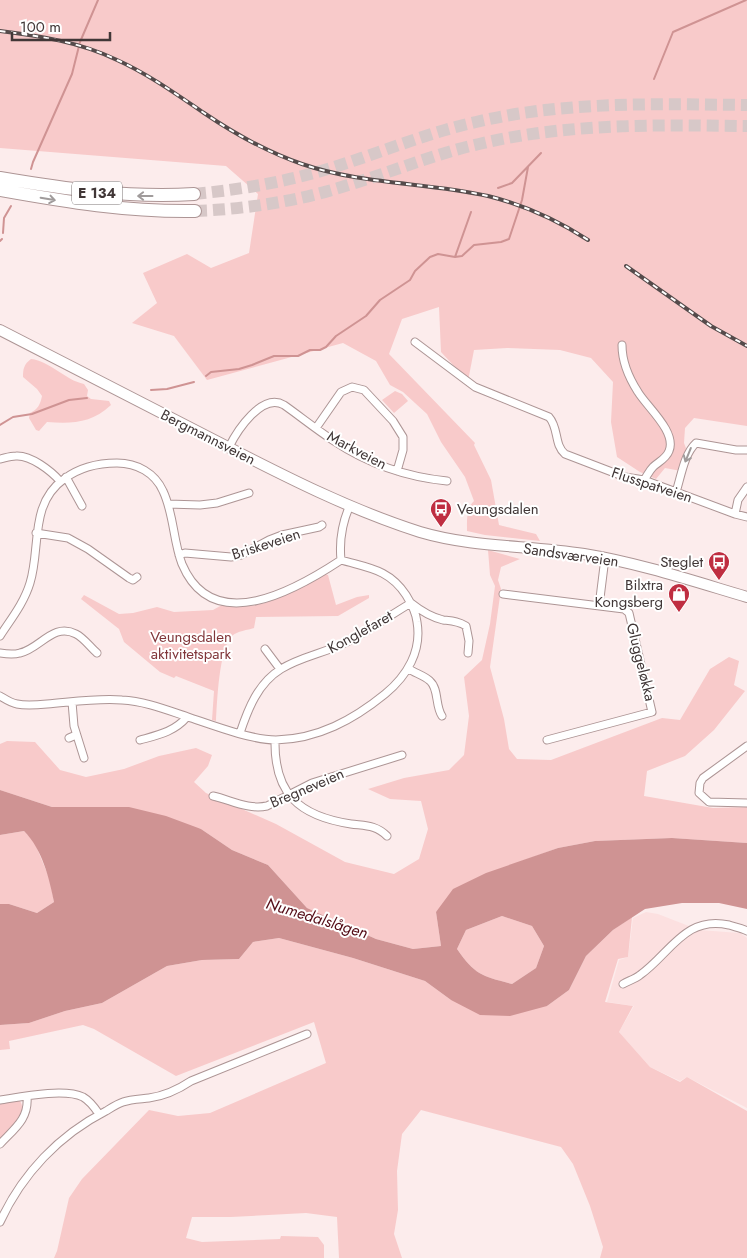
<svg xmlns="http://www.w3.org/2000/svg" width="747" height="1258" font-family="Jost,sans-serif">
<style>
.built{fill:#fce0e0}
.green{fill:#f8caca}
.water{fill:#cf9393;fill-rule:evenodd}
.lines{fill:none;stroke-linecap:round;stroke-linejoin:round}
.stream{stroke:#cf9393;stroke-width:2}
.trunk-tunnel{stroke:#d7c8c8;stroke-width:12;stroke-dasharray:12 6;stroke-linecap:butt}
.minor-casing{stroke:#ad9595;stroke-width:9}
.secondary-casing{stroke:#ad9595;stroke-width:12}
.trunk-casing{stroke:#ad9595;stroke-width:14}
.minor{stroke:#fff;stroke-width:7}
.secondary{stroke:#fff;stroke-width:10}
.trunk{stroke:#fff;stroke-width:12}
.rail-casing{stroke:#554b4b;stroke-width:4}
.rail{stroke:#fff;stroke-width:2;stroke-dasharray:5.5;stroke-linecap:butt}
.oneway{stroke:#a09b9b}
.labels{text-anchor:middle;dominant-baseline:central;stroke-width:4;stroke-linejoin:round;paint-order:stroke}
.shield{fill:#fff;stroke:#7a7373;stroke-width:1}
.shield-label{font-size:14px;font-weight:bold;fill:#413737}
.street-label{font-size:15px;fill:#413737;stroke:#fff}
.poi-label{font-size:15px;fill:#413737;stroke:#fff;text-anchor:end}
.park-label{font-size:15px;fill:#80363a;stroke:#fff}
.water-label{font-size:16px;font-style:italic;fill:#540c16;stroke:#fff}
</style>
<rect width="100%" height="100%" fill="#fcecec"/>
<path class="built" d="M646 912 658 914 699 930 740 933 747 938V1108L687 1077 680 1081 650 1067 619 1032 634 1006 607 1002 619 960 628 957 633 918Z"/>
<path class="green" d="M0 0H747V426L694 418 685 428 684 443 687 451 681 471 665 468 656 479 640 472 617 457 611 422 613 382 591 358 560 350 507 348 474 350 468 381 441 352 439 307 402 319 389 354 475 443 474 445 491 480 499 525 536 534 540 541 485 535 467 531C467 521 466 508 474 501L465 477 441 442 427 414 403 392 390 385 376 361 343 343 207 380 174 336 132 323 157 303 143 273 187 254 211 268 249 253 258 194 226 166 0 148Z
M31 359C50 361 65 380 84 384L88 390 87 396 91 399 109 401 111 405C92 423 72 424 47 422L39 431 36 430 29 418 30 413C38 409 40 405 42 396L37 389 23 377C23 369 24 364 31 359Z
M395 391 402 394 408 401 394 413 382 400Z
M488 550 520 559 501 567 498 580 501 589 490 667 504 719 509 749 517 759 551 760 662 718 680 720 710 669 729 657 739 661 734 685 745 691 714 730 685 756 647 771 644 796 713 808 747 807V843L672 838 595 841 558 848 522 861 436 912 441 946 413 949 376 939 307 908 268 865 232 850 201 829 90 808 52 807 0 790V744L7 741 35 742 60 770 86 777 124 769 159 756 196 748 212 755 208 766 194 782 206 793 276 824 345 862 394 874 419 859 428 829 421 801 390 799 368 789 404 778 449 770 464 755 469 716 464 677 482 660 490 624 495 586 490 575Z
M325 574 328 575 336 605 357 597 369 595V598L338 616 256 617 254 628C248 630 237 631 232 636 219 648 217 703 216 721L212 720 214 691 176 676 174 678 160 672 124 642 119 629 81 599 84 595 119 614 133 613 157 607 174 612 213 610 222 605 251 606 265 603Z
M24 831 34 841 50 880 54 902 37 913 9 904H0V835Z
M502 916 532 926 544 946 536 968 512 984C482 976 475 975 457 949L466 930Z
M632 917 628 957 618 959 605 1002 633 1006 619 1032 650 1067 680 1082 687 1077 747 1111V1258H600L603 1247 590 1206 573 1164 561 1147 421 1110 402 1134 397 1171 398 1210 394 1234 402 1258H339L337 1217 306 1213 231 1217H192L186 1238 202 1242 280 1239 281 1236 318 1237 324 1245V1258H54L57 1251 69 1198 82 1179 149 1110 178 1116 210 1113 326 1063 314 1022 176 1076 94 1029 83 1025 9 1041 10 1049 0 1050V1025L29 1023 65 1011 102 1003 167 966 202 960 239 959 253 942 279 938 353 958 425 981 451 1000 547 1006 569 990 586 956 613 930Z
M16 1100 20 1101C29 1114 8 1130 0 1139V1103Z"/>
<path class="water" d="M0 790 52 807H129L166 816 201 829 232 850 268 865 307 908 376 939 413 949 441 946 436 912 453 889 486 873 558 848 595 841 672 838 747 843V909L719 903H682L645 909 613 930 586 956 569 990 547 1006 510 1016 480 1015 451 1000 425 981 353 958 279 938 253 942 239 959 202 960 167 966 102 1003 65 1011 29 1023 0 1025V904H9L37 913 54 902C49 877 42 849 24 831L0 835ZM502 916 532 926 544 946 536 968 512 984C482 976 475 975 457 949L466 930Z"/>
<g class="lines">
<path class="stream" d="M654 79 673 32 746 0
M31 169 33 162 72 74 80 42 98 0
M498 188 512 183 541 153
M3 233 4 218 11 206
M0 241 2 239
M455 257 471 212
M206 376 211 372 239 369 252 365 274 356H298L310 350H320L326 347 336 336 366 316 380 300 410 280 415 271 430 257 438 254 455 257 462 256 474 245 501 242 509 239 522 200 528 167
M151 390 167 389 194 382
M0 425 13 417 32 414 69 400 87 398"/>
<path class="trunk-tunnel" d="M194 194C237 190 279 183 321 171 373 156 422 134 476 122 564 101 657 104 747 105
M195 211C247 209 299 201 348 185 392 172 434 154 479 144 566 123 657 125 747 126"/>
<g class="minor-casing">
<path id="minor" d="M415 342 475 387 549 417C559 428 554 445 565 454L625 477 644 480 735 514 747 517
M622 345C622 362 629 378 638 392 647 407 677 432 669 451 666 459 658 462 653 467 649 471 647 476 644 480
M316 428 341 392 352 387 364 390 393 421 403 437V450L397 471
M229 447C237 431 262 392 284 405 301 417 317 430 334 441 367 463 407 477 447 481
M0 459C5 458 10 456 16 456 31 455 51 471 60 481
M66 477 82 506
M676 492C681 477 684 454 696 443L736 450H747
M168 504 200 505 217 503 249 493
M735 514 738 500 747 487
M36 533 68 538 88 549 129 578 133 580 137 577
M179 555 185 553 231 557 241 555 269 540 282 535 319 527 322 525
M341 560C339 540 342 523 350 505
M503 594 624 609 629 613 652 712 547 740
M599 606 605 558
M0 636C11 619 24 603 30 583 41 548 29 504 64 479 80 467 98 463 117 463 137 463 155 473 163 491 174 514 173 541 182 564 213 638 297 589 341 560 368 568 389 569 406 595 411 603 416 612 417 622 422 651 407 676 385 694 353 720 318 739 276 740 251 740 212 725 188 717 167 710 144 701 122 700 97 698 72 702 47 704 37 705 26 706 17 704 11 703 5 699 0 696
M265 649 280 669
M0 653C6 654 13 655 20 653 40 649 53 622 76 634 84 638 90 647 97 653
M409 669C415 673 425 676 430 681 439 689 435 706 442 716
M72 702 74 726 84 758
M240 733C248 709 258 683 281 669 300 657 324 653 345 643 368 631 389 616 411 603 421 611 431 617 443 620 452 621 458 621 466 626L469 641 468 653
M69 738 76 735
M140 740C158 735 174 732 187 717
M275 740C274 794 299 816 351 824 366 826 376 825 387 836
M747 746 703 778 700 783 699 793 709 802 747 803
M213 796C231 800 248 810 267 806L312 783 402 755
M623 984C628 981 635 979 640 975 670 954 685 915 729 925 735 927 742 928 747 931
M0 1100C20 1097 64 1088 83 1097 90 1101 95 1108 99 1114
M0 1144C14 1129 29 1119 27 1097
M0 1222C22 1174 59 1135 106 1111 111 1108 117 1104 123 1102 131 1099 141 1099 149 1098 164 1096 179 1089 191 1081L307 1034"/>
</g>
<g class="secondary-casing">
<path id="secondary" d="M0 330C74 368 148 406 222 444 286 477 351 510 420 532 474 548 529 545 584 554 639 563 693 581 747 597"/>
</g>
<g class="trunk-casing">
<path id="trunk" d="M0 178C65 189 128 198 194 194
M0 190C67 202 127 212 195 211"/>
</g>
<use href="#minor" class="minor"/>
<use href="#secondary" class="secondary"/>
<use href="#trunk" class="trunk"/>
<g class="rail-casing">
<path id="rail" d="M0 31C40 36 80 42 117 60 148 74 176 94 204 113 235 134 267 152 302 164 363 185 426 182 488 196 524 205 557 220 588 240
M626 266 711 326 747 346"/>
</g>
<use href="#rail" class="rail"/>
</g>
<defs><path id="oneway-shaft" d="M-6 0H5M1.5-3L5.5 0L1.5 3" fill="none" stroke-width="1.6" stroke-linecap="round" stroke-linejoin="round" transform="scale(1.25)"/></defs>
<g class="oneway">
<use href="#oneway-shaft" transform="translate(145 196) rotate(-180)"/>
<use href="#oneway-shaft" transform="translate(48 199) rotate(10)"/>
<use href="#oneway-shaft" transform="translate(688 455) rotate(112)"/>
</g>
<defs>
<g id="bus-pin" transform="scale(1.125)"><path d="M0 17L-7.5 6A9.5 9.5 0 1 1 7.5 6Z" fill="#bf2e41" stroke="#fff"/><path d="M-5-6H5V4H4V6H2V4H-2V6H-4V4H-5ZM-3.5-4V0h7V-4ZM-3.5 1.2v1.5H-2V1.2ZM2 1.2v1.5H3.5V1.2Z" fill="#fff"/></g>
<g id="shop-pin" transform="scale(1.125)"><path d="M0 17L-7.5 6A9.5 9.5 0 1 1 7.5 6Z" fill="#bf2e41" stroke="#fff"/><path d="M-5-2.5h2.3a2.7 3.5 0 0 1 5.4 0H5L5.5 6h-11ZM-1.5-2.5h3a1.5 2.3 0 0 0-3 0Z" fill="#fff"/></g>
</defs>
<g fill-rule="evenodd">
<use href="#bus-pin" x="441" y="509"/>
<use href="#bus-pin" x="719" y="562"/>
<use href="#shop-pin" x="679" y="594"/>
</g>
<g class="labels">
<rect class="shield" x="72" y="181.5" width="50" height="23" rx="4"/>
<g class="shield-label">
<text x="97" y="193">E 134</text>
</g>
<g class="street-label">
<text transform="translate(208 437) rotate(27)">Bergmannsveien</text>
<text transform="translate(357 450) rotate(28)">Markveien</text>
<text transform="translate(652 485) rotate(18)">Flusspatveien</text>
<text transform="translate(266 544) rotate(-18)">Briskeveien</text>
<text transform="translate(571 555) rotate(8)">Sandsværveien</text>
<text transform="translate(360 632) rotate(-29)">Konglefaret</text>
<text transform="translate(641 662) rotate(76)">Gluggeløkka</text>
<text transform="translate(307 788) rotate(-23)">Bregneveien</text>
</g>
<g class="poi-label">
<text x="457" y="509" text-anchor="start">Veungsdalen</text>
<text x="703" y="562">Steglet</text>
<text x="663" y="585">Bilxtra<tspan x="663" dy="17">Kongsberg</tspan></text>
</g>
<g class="park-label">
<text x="191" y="637">Veungsdalen<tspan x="191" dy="17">aktivitetspark</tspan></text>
</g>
<g class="water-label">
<text transform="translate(317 918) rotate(17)">Numedalslågen</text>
</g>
</g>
<path d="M12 32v8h98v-8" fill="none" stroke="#413737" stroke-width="2.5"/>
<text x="20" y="32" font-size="15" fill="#413737" stroke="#ffffff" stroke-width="4" paint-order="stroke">100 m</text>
</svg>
